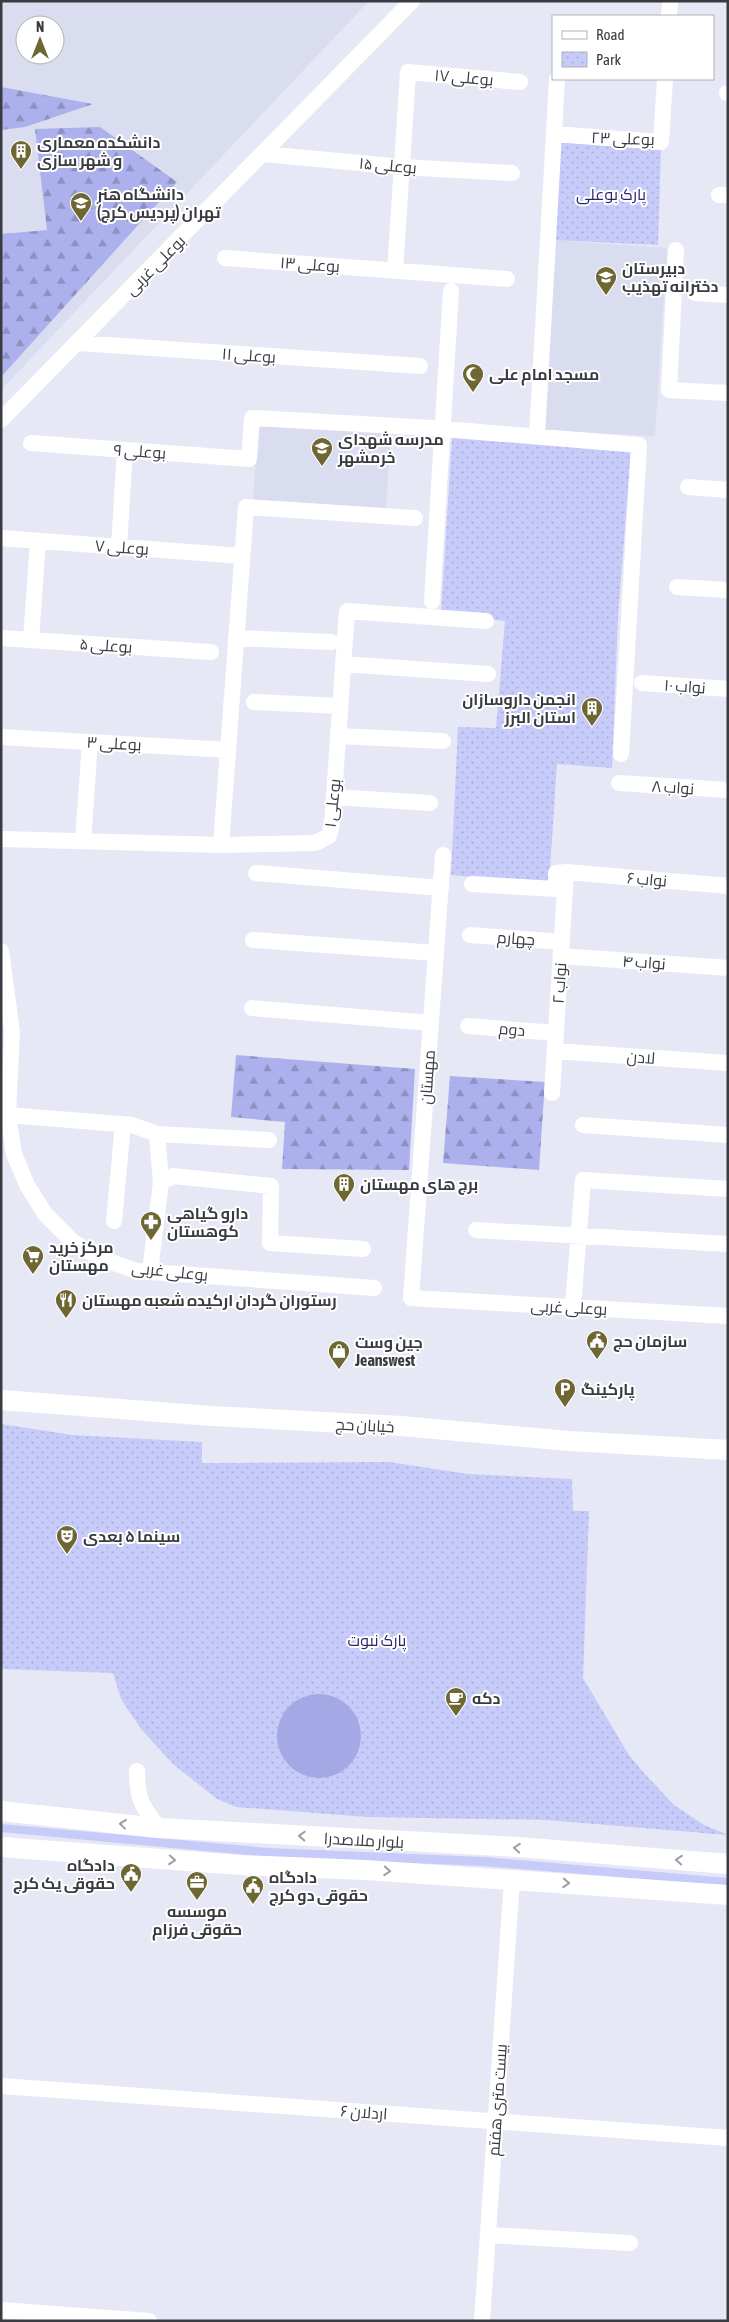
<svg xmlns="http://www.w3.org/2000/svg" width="729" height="2322" font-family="'Asap Condensed',Cairo,sans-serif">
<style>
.built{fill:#dadcf0;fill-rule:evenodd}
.green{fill:#c7cbf9}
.forest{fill:url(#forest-firs)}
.park{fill:url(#park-dots)}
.water{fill:#a4a9e5}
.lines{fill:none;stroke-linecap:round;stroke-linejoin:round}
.minor{stroke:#fff;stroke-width:16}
.major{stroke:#fff;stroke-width:20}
.oneway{stroke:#9c9da0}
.labels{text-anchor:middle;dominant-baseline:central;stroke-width:4;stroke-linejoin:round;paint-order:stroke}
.street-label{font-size:16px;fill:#3a3b40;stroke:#fff}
.poi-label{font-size:16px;font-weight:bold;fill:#3a3b40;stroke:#fff;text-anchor:start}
.park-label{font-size:16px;fill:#2b256b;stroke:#fff}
</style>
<defs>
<pattern id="forest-firs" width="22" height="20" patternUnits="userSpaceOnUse" patternTransform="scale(1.25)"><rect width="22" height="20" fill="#acb1ee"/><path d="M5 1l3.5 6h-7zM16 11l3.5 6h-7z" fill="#8d91c2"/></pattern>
<pattern id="park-dots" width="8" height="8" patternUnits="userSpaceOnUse" patternTransform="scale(1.25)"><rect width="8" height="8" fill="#c7cbf9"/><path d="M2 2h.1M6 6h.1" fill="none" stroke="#acafd6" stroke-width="1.8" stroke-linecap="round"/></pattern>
</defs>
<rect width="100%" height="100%" fill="#e7e8f5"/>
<path class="built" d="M1 1H369L1 390ZM25 25H55V55H25Z
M552 240 667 248 655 436 540 430Z
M258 424 391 432 386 510 253 502Z"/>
<path class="green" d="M1 1824 269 1848 484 1857 728 1878V1886L483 1866 269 1857 1 1832Z"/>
<path class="forest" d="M1 87 93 104 25 127 1 130Z
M100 127 177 182 1 377V234L47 230 35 129Z
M236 1055 415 1069 409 1170 282 1169 285 1122 231 1117Z
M450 1076 545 1082 539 1170 443 1163Z"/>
<path class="park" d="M558 142 661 149 658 245 552 240Z
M452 438 631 451 618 616 612 768 557 764 549 884 451 875 458 727 496 728 505 621 441 613Z
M1 1424 72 1435 202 1442V1463L389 1462 468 1474 572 1479 573 1511H589L583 1678 629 1755 643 1772 674 1805 704 1825 728 1835 546 1820 367 1817 236 1807 217 1799 174 1765 141 1729 121 1699 113 1673 1 1669Z"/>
<path class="water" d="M277 1736a42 42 0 1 1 84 0a42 42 0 1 1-84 0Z"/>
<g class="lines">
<path class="minor" d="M669 16 670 1
M727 93H728
M554 134 661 142 665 79
M264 154 402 167 512 173
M719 195H728
M676 250 669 390 728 393
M225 258 507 279
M395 271 408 72 520 82
M695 293 728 295
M78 343 420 366
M1 420 412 1
M537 436 557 79
M31 443 249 459 252 418 432 428 639 445 621 754
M688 487 728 490
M1 538 242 556
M119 547 125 450
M677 587 728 590
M432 601 451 291
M1 638 211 652
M236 638 331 642
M31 640 38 541
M343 664 488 674
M642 683 728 689
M254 702 340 706
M338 736 443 741
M1 737 228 750
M619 783 728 790
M334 797 430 803
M1 839 221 845 315 843 329 836 332 824 347 611 486 621
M83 841 90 742
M221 845 246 507 415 518
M443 855 411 1298 728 1316
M256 873 441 888
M472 884 556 889V873L567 872 728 886
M470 935 562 942
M253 940 436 953
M1 951 12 1032 8 1115 14 1154 27 1185 45 1214 72 1241 99 1258 137 1271 374 1288
M561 956 728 968
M252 1008 431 1023
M468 1026 556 1033
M555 1051 728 1063
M552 1093 566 874
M8 1115 132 1125 157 1134 161 1182
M583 1125 728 1135
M157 1134 269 1140
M114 1221 123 1124
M476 1230 728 1244
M150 1271 161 1182 173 1176 271 1186 270 1243 363 1249
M573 1307 583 1180 728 1189
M137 1771C137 1799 142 1807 159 1828
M1 2086 728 2138
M488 2235 630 2243
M1 2310 149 2321
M482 2321 512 1879"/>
<path class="major" d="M1 1400 212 1416 401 1426 569 1441 728 1450
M1 1811 159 1828 518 1847 728 1864
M1 1847 240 1865 365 1870 728 1895"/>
</g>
<defs><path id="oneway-chevron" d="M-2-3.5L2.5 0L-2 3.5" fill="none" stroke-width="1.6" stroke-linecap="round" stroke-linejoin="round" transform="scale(1.25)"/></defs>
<g class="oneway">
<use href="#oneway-chevron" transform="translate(123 1824) rotate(-174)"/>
<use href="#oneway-chevron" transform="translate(302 1836) rotate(-177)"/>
<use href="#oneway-chevron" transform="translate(517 1848) rotate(-176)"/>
<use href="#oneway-chevron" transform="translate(172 1860) rotate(4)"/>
<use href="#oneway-chevron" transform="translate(679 1860) rotate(-176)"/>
<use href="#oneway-chevron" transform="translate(387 1871) rotate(4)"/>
<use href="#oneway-chevron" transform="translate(566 1883) rotate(4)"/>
</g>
<defs>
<g id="building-pin" transform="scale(1.125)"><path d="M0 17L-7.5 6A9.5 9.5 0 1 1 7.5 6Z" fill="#6e6733" stroke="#fff"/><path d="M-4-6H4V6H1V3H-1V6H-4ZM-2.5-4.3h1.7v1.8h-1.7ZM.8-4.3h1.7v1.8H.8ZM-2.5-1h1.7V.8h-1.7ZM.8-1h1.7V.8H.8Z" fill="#fff"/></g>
<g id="university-pin" transform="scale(1.125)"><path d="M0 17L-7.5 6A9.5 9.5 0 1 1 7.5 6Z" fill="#6e6733" stroke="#fff"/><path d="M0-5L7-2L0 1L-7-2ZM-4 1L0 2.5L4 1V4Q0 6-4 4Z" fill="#fff"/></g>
<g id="school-pin" transform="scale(1.125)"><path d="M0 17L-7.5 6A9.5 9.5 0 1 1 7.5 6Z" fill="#6e6733" stroke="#fff"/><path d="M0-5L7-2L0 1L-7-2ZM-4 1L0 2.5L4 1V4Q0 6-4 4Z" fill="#fff"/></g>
<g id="mosque-pin" transform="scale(1.125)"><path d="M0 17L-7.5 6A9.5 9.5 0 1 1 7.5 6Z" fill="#6e6733" stroke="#fff"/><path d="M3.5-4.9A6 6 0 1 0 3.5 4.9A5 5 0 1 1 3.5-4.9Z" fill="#fff"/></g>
<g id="pharmacy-pin" transform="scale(1.125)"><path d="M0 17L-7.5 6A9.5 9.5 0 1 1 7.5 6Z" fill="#6e6733" stroke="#fff"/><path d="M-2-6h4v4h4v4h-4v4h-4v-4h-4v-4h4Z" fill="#fff"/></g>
<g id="supermarket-pin" transform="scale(1.125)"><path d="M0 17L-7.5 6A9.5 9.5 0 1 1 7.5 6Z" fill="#6e6733" stroke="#fff"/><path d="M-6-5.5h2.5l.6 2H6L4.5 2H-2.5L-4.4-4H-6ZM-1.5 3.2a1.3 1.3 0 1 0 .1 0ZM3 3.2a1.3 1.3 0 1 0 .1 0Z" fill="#fff"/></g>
<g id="restaurant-pin" transform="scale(1.125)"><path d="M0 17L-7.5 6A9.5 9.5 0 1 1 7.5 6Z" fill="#6e6733" stroke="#fff"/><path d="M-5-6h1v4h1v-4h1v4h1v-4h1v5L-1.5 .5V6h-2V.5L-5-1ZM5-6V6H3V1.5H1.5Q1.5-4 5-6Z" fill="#fff"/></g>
<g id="civic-pin" transform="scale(1.125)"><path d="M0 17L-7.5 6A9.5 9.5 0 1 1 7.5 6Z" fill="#6e6733" stroke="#fff"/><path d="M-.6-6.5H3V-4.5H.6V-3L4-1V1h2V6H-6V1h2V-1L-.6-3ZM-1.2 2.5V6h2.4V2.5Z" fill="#fff"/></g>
<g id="shop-pin" transform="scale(1.125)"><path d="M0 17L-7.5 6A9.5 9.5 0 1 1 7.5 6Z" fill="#6e6733" stroke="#fff"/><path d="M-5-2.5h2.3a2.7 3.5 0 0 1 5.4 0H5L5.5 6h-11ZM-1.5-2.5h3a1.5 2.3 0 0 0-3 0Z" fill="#fff"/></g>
<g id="parking-pin" transform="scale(1.125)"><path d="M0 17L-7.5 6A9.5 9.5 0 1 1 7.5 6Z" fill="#6e6733" stroke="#fff"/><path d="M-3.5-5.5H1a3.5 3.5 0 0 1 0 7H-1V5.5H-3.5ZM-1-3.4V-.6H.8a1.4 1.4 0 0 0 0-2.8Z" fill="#fff"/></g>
<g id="theatre-pin" transform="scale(1.125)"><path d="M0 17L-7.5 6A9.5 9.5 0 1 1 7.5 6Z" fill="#6e6733" stroke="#fff"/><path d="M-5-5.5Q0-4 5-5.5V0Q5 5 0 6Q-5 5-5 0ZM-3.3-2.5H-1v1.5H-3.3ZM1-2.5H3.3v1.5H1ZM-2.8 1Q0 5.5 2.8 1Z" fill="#fff"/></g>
<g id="cafe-pin" transform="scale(1.125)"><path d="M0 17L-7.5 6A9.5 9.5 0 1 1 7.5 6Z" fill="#6e6733" stroke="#fff"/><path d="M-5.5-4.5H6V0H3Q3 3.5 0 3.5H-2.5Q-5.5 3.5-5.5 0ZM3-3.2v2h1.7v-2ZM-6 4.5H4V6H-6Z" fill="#fff"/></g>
<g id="office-pin" transform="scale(1.125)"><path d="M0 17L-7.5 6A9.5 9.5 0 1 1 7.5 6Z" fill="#6e6733" stroke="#fff"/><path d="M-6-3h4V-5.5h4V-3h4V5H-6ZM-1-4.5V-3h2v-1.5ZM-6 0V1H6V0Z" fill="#fff"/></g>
</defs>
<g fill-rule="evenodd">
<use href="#building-pin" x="21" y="151"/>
<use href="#university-pin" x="81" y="203"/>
<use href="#school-pin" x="606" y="277"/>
<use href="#mosque-pin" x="473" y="374"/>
<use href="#school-pin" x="322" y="448"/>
<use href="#building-pin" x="592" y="708"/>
<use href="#building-pin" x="344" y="1184"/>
<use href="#pharmacy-pin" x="151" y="1222"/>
<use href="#supermarket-pin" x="33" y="1256"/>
<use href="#restaurant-pin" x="66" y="1300"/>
<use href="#civic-pin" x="597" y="1341"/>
<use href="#shop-pin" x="339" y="1351"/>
<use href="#parking-pin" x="565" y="1389"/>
<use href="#theatre-pin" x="67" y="1536"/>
<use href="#cafe-pin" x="456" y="1698"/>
<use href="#civic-pin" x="131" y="1874"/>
<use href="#office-pin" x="197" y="1882"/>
<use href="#civic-pin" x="253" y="1886"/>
</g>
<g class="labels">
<g class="street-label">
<text transform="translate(464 77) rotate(5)">بوعلی ۱۷</text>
<text transform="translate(623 138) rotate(2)">بوعلی ۲۳</text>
<text transform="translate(388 165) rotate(5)">بوعلی ۱۵</text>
<text transform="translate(310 264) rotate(4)">بوعلی ۱۳</text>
<text transform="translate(155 265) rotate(-45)">بوعلی غربی</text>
<text transform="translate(249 355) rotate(4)">بوعلی ۱۱</text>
<text transform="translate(140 451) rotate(4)">بوعلی ۹</text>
<text transform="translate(122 547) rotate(4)">بوعلی ۷</text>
<text transform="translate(106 645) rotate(4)">بوعلی ۵</text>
<text transform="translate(685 686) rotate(4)">نواب ۱۰</text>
<text transform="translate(114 743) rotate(3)">بوعلی ۳</text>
<text transform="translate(673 787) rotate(4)">نواب ۸</text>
<text transform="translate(332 803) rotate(-84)">بوعلی ۱</text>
<text transform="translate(647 879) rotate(5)">نواب ۶</text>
<text transform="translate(516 938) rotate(4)">چهارم</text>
<text transform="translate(644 962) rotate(4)">نواب ۴</text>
<text transform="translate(559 983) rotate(-86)">نواب ۲</text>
<text transform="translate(512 1029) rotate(5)">دوم</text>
<text transform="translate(641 1057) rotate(4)">لادن</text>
<text transform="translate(427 1077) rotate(-86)">مهستان</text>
<text transform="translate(170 1271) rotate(6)">بوعلی غربی</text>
<text transform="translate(569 1307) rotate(3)">بوعلی غربی</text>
<text transform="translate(365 1425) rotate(3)">خیابان حج</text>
<text transform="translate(364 1840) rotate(3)">بلوار ملاصدرا</text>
<text transform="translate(497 2100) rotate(-86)">بیست متری هفتم</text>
<text transform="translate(364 2112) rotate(4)">اردلان ۶</text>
</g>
<g class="poi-label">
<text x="37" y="142">دانشکده معماری<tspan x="37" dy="18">و شهر سازی</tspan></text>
<text x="97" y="194">دانشگاه هنر<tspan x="97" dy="18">تهران (پردیس کرج)</tspan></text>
<text x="622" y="268">دبیرستان<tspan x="622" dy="18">دخترانه تهذیب</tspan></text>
<text x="489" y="374">مسجد امام علی</text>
<text x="338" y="439">مدرسه شهدای<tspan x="338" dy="18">خرمشهر</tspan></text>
<text x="576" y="699" text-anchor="end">انجمن داروسازان<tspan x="576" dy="18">استان البرز</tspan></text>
<text x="360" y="1184">برج های مهستان</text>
<text x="167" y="1213">دارو گیاهی<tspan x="167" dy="18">کوهستان</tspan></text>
<text x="49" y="1247">مرکز خرید<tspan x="49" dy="18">مهستان</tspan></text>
<text x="82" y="1300">رستوران گردان ارکیده شعبه مهستان</text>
<text x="613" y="1341">سازمان حج</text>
<text x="355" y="1342">جین وست<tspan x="355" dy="18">Jeanswest</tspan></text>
<text x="581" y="1389">پارکینگ</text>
<text x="83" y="1536">سینما ۵ بعدی</text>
<text x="472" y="1698">دکه</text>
<text x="115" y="1865" text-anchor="end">دادگاه<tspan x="115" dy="18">حقوقی یک کرج</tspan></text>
<text x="269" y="1877">دادگاه<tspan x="269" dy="18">حقوقی دو کرج</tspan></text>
<text x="197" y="1911" text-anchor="middle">موسسه<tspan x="197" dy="18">حقوقی فرزام</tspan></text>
</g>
<g class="park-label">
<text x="611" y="194">پارک بوعلی</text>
<text x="377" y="1640">پارک نبوت</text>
</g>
</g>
<rect width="729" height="2322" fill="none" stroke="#3a3b40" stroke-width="5"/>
<rect x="552" y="15" width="162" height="65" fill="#ffffff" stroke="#b0b1b3"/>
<rect x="562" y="31" width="25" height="8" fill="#ffffff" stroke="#b0b1b3"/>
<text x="596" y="40" font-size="15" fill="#3a3b40">Road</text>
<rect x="562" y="52" width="25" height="15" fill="url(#park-dots)" stroke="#b0b1b3"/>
<text x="596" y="65" font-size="15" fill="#3a3b40">Park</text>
<g transform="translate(40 40)"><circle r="24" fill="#ffffff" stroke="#b0b1b3"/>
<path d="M0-4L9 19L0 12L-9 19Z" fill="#6e6733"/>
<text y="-8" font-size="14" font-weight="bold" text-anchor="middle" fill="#3a3b40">N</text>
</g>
</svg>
